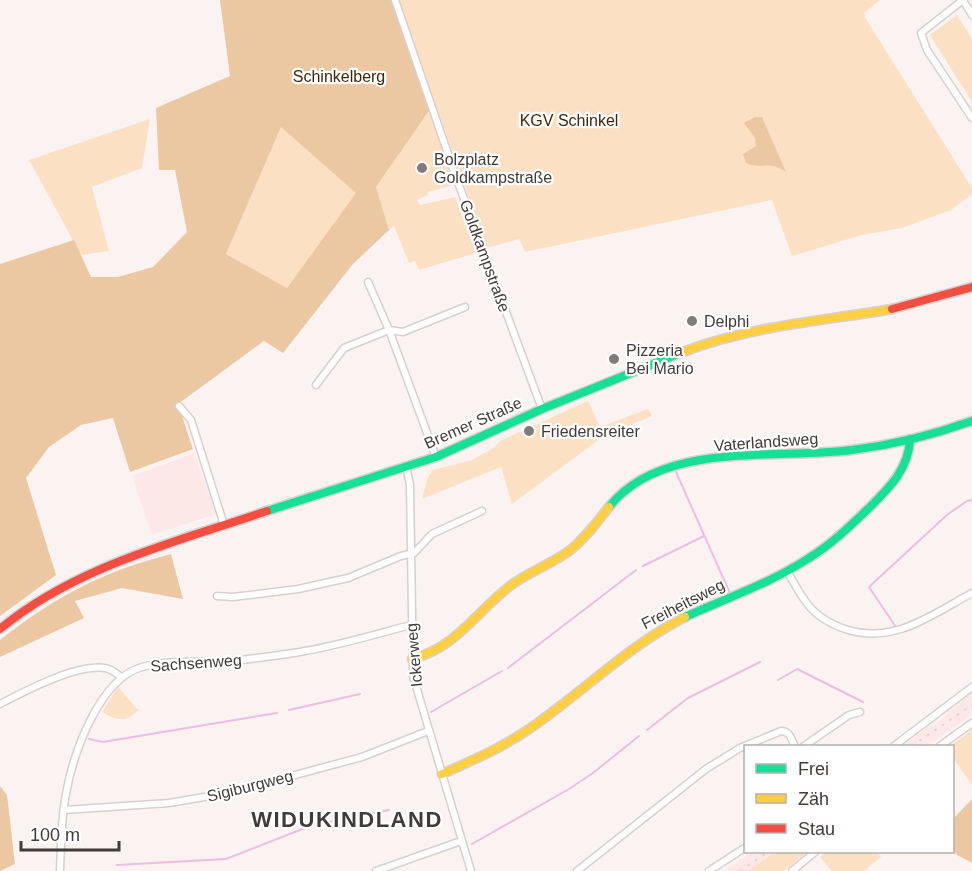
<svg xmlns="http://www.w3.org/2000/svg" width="972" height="871" font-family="Arial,sans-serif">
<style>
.built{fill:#fce8e7}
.green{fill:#fce0c3}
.forest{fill:#ecc8a2;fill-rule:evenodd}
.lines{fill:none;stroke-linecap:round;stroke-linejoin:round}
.stream{stroke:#efbce3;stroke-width:2}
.street-casing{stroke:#d7d0cf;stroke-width:9}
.fast-casing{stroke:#d7d0cf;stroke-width:11}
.slow-casing{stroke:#d7d0cf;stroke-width:11}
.jam-casing{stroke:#d7d0cf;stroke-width:11}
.street{stroke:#fefdfd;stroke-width:6}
.fast{stroke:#16e098;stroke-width:8}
.slow{stroke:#ffcf43;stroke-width:8}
.jam{stroke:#f24e42;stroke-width:8}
.rail{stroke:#dbd9d8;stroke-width:2;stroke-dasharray:3 6;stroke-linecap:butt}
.poi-dot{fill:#837b7a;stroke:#fff;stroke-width:2}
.labels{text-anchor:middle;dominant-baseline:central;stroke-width:4.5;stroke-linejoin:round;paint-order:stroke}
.park-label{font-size:16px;fill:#402809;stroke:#fff}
.poi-label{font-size:16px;fill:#433b3a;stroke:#fff;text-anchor:start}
.street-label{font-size:16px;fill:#433b3a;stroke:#fff}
.district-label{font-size:22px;font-weight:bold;letter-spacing:1.5px;fill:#433b3a;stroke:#fff}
</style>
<rect width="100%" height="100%" fill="#faf3f2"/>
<path class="built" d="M194 453 216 514 152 535 132 476Z
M972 692V715L927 746H903L929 726 935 725Z
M752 852H775L747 871H724Z"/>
<path class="green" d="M398 0H880L864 13 866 19 972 188V194L951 210 902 228 862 235 792 256 772 200 525 252 519 239 487 248Z
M957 15 972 39V102L930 35Z
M431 108 454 182 451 186 428 192V195L417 200 420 205 455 197 476 253 419 270 415 261 409 263 394 226 389 230 376 187Z
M150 119 142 168 92 187 109 251 81 255 29 160Z
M281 126 357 193 287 288 226 254Z
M588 401 600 427 648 409 652 416 604 436 512 504 501 467 422 499 428 477 433 470 472 460 495 447 500 441Z
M118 687 138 710C125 724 117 720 102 712Z
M972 730V785L953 758 952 746H950Z
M775 852H807L784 871H747Z
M826 852H877L881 857 864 871H832L820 857Z"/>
<path class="forest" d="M220 0H394L431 108 376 187 389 230 353 264 283 353 264 341 178 404 193 449 130 472 113 418 81 425 49 447 26 478 56 575 0 616V264L74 240 91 277H118L153 267 187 232 175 170H159L156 108 230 76ZM281 127 356 193 287 288 226 254Z
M755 117H762L786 172C767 160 763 170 746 163L743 154 756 146 755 138 744 123Z
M171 554 183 599 122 588 75 601 84 618 0 657V640C35 612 75 587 117 571 135 564 153 559 171 554Z
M0 786 7 795 15 864 0 871Z
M972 799V863L957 855 953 849 952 820Z"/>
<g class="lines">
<path class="stream" d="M676 472 729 591
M643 566 704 536
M896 627 869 587 948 514 967 501 972 500
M508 668 636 570
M778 680 797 669 863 702
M289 710 360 694
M431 712 502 671
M647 730 688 698 760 662
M89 739 103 742 277 713
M319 824 389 810
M472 844 569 789 593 773 639 736
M117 865 226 859 305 828"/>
<g class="street-casing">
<path id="street" d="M395 0 456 177 542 409
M963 0 921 33 927 50 972 118
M963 0 972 15
M368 282 389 330 436 457
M316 385 344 348 389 330 403 332 465 307
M179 406 191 420 224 525
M406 466 410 485 413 676 471 871
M787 571C793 581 799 593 806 602 816 616 832 625 848 630 895 644 933 614 972 593
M217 596 233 597 298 589 348 578 401 556 414 553 432 534 482 511
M0 704C25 691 76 664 105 668 112 669 116 673 121 677
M804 746 849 715 860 712
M894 746 972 687
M940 746 972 723
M64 810 169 803 228 793 362 757 428 731
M60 871C61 845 61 819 66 794 73 754 99 679 142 667 170 659 212 663 242 660 263 657 284 655 305 651 340 645 376 634 411 625
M376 871 461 841
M577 871 706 769 740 748 781 731C790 731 791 739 795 746
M709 871 746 847
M792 871 815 852"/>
</g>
<g class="fast-casing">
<path id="fast" d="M609 507C662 440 776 460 852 450 893 445 933 435 972 421
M267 511 436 457 542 409 683 352
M685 617C727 598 771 583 809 558 832 544 850 526 869 508 889 488 909 469 910 439"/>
</g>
<g class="slow-casing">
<path id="slow" d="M683 352C749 326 823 321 892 309
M412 659C457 647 475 613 510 586 528 572 550 565 569 551 585 539 596 523 609 507
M442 774C473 760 504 747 532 727 584 691 628 646 685 617"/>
</g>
<g class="jam-casing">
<path id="jam" d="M892 309 972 287
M0 629C76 566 176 542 267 511"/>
</g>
<use href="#street" class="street"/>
<use href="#fast" class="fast"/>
<use href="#slow" class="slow"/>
<use href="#jam" class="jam"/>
<path class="rail" d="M912 746 972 705
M740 871 768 852"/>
</g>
<g class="poi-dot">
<circle cx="422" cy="168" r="6"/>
<circle cx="692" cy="321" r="6"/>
<circle cx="614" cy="359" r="6"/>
<circle cx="529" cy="431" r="6"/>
</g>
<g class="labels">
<g class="park-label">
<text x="339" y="76">Schinkelberg</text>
<text x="569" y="120">KGV Schinkel</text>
</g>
<g class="poi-label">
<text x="434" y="159">Bolzplatz<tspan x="434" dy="18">Goldkampstraße</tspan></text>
<text x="704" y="321">Delphi</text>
<text x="626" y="350">Pizzeria<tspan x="626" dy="18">Bei Mario</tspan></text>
<text x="541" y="431">Friedensreiter</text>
</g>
<g class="street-label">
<text transform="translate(485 256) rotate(70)">Goldkampstraße</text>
<text transform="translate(473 423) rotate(-24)">Bremer Straße</text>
<text transform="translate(766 442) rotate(-4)">Vaterlandsweg</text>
<text transform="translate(683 604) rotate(-27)">Freiheitsweg</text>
<text transform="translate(414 655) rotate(-95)">Ickerweg</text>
<text transform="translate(196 663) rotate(-4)">Sachsenweg</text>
<text transform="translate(250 786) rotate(-14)">Sigiburgweg</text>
</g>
<g class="district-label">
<text x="347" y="819">WIDUKINDLAND</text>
</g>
</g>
<rect x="744" y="745" width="210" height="108" fill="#ffffff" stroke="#b4b1b0" stroke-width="1.5"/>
<rect x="756" y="764" width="30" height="9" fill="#16e098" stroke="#b4b1b0" stroke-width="1.5"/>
<text x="798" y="775" font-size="18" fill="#433b3a">Frei</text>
<rect x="756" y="794" width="30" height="9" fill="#ffcf43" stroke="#b4b1b0" stroke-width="1.5"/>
<text x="798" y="805" font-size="18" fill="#433b3a">Zäh</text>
<rect x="756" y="824" width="30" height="9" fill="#f24e42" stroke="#b4b1b0" stroke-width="1.5"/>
<text x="798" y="835" font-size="18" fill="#433b3a">Stau</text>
<path d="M21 841v9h98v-9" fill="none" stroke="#433b3a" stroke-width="3"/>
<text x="30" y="841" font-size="18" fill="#433b3a" stroke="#ffffff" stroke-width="4.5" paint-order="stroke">100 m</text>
</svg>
